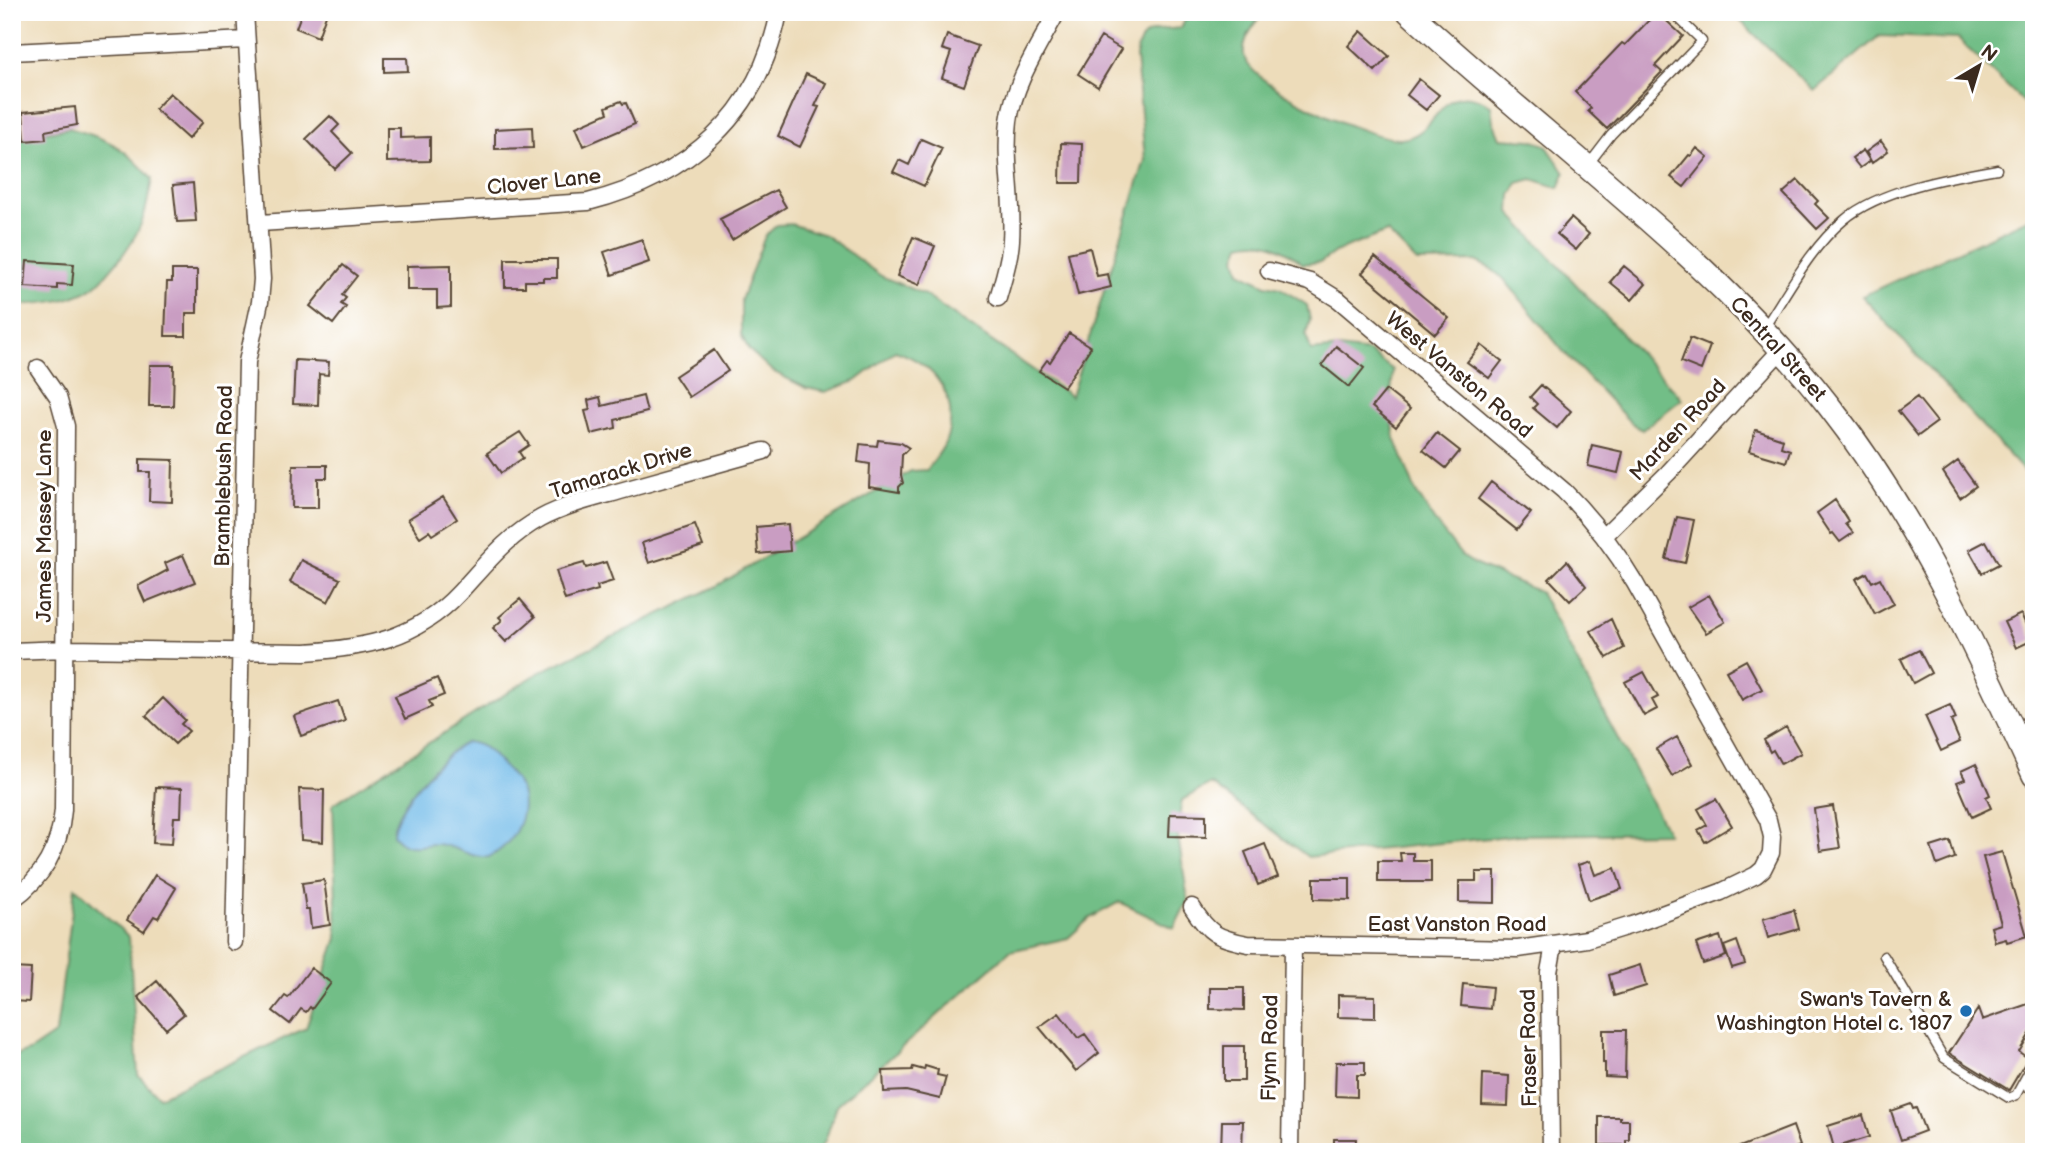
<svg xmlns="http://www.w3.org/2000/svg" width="2046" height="1164" font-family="'Balsamiq Sans',sans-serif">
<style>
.forest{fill:#72be87;stroke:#567452;stroke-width:2}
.water{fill:#70bae8;stroke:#567283;stroke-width:2}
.building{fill:#c99dc2}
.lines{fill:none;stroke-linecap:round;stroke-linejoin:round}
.lane-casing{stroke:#564535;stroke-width:11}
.street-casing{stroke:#564535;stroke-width:19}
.secondary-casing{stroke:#564535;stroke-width:26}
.lane{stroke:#fff;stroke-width:8}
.street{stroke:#fff;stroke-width:16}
.secondary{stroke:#fff;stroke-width:23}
.poi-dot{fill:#1f6fb2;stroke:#fff;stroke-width:2.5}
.labels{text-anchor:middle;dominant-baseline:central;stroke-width:6;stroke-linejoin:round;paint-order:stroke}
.street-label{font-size:21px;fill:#3b2a1e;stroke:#fff}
.poi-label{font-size:21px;fill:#3b2a1e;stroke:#fff;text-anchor:end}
</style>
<rect width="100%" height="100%" fill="#fff"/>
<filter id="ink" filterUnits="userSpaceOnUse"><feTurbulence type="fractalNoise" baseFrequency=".0143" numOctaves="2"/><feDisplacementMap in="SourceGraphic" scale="14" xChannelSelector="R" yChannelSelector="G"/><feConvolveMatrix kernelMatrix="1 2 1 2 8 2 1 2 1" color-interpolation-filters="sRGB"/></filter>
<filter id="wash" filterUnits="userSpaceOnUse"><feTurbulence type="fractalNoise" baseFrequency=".00686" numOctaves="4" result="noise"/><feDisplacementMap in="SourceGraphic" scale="28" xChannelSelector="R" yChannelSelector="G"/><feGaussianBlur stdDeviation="1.57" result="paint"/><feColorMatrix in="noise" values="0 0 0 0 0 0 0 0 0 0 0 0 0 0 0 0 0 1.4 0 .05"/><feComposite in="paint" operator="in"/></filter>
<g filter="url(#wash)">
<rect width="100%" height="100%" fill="#eddcba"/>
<path class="forest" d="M1189 12H1264C1255 25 1242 38 1244 55 1248 86 1371 140 1401 139 1441 136 1438 74 1491 105L1493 121 1500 138 1531 140 1546 145 1565 173 1559 188 1532 179 1518 183 1511 195 1510 213 1682 399 1642 430 1630 422 1563 351 1504 279 1490 268 1475 261 1417 262 1387 232 1335 252 1321 262 1303 264C1284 249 1266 237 1241 244L1236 257 1240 272 1266 285 1280 288 1307 305 1310 320 1306 335 1311 351 1339 348 1369 352 1393 370 1390 406 1395 438 1415 490 1435 522 1462 556 1474 564 1540 592 1668 833 1518 835 1308 857 1211 784 1182 800 1177 830 1188 900 1174 928 1119 902 1090 918 1068 938 1010 951 837 1105 825 1141 817 1152H12V1057L31 1050 56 1033 75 887 129 937 138 1075 159 1097 306 1028 337 938 333 804 540 672 713 588 911 471 927 470C933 461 941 452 945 443 962 400 936 364 895 351L856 381 825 392 806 388 772 371 749 350 741 335V300L765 236 777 225 791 224 825 235 881 276 923 294 1071 396 1145 160 1136 57C1140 27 1155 31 1181 28Z
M1731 12H2034V112L1958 39 1879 36 1814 91Z
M69 128C109 139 125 147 152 179 145 218 142 231 117 262 111 269 106 276 99 282 79 302 39 304 12 305V144L30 135Z
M2034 216V482L1862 296Z"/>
<path class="water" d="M467 742C484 744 491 752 502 765 507 770 513 776 517 782 532 809 516 843 489 857 469 859 454 844 435 844 425 844 416 849 406 845 401 844 397 839 393 835 393 808 442 753 467 742Z"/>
<g id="blocks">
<path class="building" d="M302 12H327L318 37 296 28Z
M1657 12 1683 36 1655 66 1662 72 1607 129 1588 111 1591 108 1575 92 1622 43 1625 45Z
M1361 31 1389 56 1375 71 1348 46Z
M947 35 978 46 964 86 942 78 951 52 942 49Z
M1101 37 1121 49 1098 87 1078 74Z
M384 58H407L408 71 384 72Z
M806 74 826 83 815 106 819 107 800 147 778 136Z
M1419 79 1439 95 1426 110 1407 95Z
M170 93 203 122 188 139 155 109Z
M621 101 623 104 626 103 635 124 584 146 576 127 608 113 606 107Z
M75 107 77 125 45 131 46 139 25 141 23 112Z
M330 116 339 125 332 132 352 153 335 169 306 139Z
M532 127 533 148 495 149V129Z
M387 128H400V138L430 137V161L387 162Z
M921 139 942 148 924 186 893 172 899 160 909 165Z
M1881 141 1888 151 1872 163 1866 152Z
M1061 143 1082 144 1081 183H1060Z
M1697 148 1708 157 1684 187 1671 177 1689 155 1691 156Z
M1863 150 1870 161 1860 168 1852 158Z
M1798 180 1818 201 1815 204 1829 218 1817 229 1783 193Z
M193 183 196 221 177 222 173 185Z
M776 190 786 207 732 240 720 219Z
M1571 218 1589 234 1576 250 1557 234Z
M913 237 935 246 919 285 897 276Z
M642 239 649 262 612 275 604 252Z
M1090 248 1097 276 1108 274 1111 287 1078 295 1068 253Z
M1375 257 1449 318 1435 334 1362 273Z
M505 259H557V278H543V281H525V287H505Z
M27 261 74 264 72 285 57 284V289L25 287Z
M343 265 357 276 342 295 346 298 341 304 346 307 333 324 310 306Z
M451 265V307L437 308V290H407V266Z
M1624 266 1646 284 1632 300 1610 282Z
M172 270H197V313H186V336H165L167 282H172Z
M1069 333 1091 347 1064 387 1039 371 1047 360 1050 362Z
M1690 338 1710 346 1701 370 1681 362Z
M1481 345 1502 361 1489 378 1467 362Z
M1336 346 1364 368 1349 387 1322 365Z
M714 350 728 371 689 397 675 376Z
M295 360 329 362 328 375 319 374 318 405 293 404Z
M150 365H174L173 406H149Z
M1541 385 1571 411 1557 428 1533 408 1537 404 1530 397Z
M1386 390 1410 409 1396 427 1372 407Z
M643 396 647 412 615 420 616 428 591 434 585 411 590 410 588 400 600 397 602 406Z
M1917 397 1937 422 1918 436 1898 411Z
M1756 430 1783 439 1781 447 1790 450 1786 462 1749 451Z
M520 432 529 445 519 452 523 458 501 473 487 453Z
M1437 433 1460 451 1446 468 1423 450Z
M878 440 901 443 909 448 902 455 901 475 903 483 899 487V492L869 487 870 464 858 462 860 444 877 446Z
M1592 445 1623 452 1618 473 1588 466Z
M140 459 173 460 172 502 149 501 150 472H140Z
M1958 461 1976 486 1960 498 1943 472Z
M293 465H327V478H318V508H292Z
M1491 482 1531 513 1517 530 1478 499Z
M443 497 457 519 432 535 429 531 420 537 408 519Z
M1835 500 1849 522 1846 524 1853 533 1840 542 1833 533 1831 534 1817 513Z
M1677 517 1694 520 1685 563 1666 559Z
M788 524 790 551 758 554 756 527Z
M695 525 703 546 649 563 642 543Z
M1986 541 1999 564 1982 573 1969 550Z
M183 555 195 582 145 602 138 586 168 570 165 563Z
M301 560 340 579 328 602 290 582Z
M1567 561 1586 586 1570 601 1549 579Z
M606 562 613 581 597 586 598 590 565 600 556 571 584 563 586 568Z
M1867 573 1872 582 1880 578 1894 604 1875 614 1856 579Z
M1709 595 1725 622 1706 633 1688 607Z
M520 599 535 617 506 642 493 628 502 620 499 617Z
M2021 614 2033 640 2016 648 2004 622Z
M1611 619 1624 648 1607 658 1591 631Z
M1919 650 1931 673 1913 683 1901 659Z
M1746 660 1762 689 1742 700 1726 671Z
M1644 672 1658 697 1652 700 1657 709 1644 716 1625 682Z
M437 678 444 695 429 701 432 707 405 719 395 696Z
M163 698 185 720 181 724 189 731 175 744 146 716Z
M338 701 345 721 301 736 294 716Z
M1950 705 1956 719 1951 721 1960 742 1941 751 1925 716Z
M1786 727 1801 753 1781 764 1773 750 1770 752 1764 740Z
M1677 737 1692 764 1672 776 1656 749Z
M1976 764 1990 795 1986 797 1991 808 1972 817 1957 782 1965 779 1961 771Z
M156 787 182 788 181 817H174L172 844 153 843Z
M299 789 324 790 323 842 301 840Z
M1716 799 1732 826 1705 842 1698 830 1707 825 1698 809Z
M1833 806 1840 848 1820 851 1814 809Z
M1170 814 1206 815V837L1169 836Z
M1950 841 1955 858 1937 865 1931 847Z
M1265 844 1278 877 1258 885 1245 852Z
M2002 852 2027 936 2007 942 2006 939 1995 942 1991 927 2001 924 1983 857Z
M1400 853H1413V861H1431V882H1378V861H1401Z
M1590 861 1595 875 1615 868 1622 889 1589 900 1578 865Z
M1476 872H1495V903L1459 902V881H1476Z
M155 875 176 888 158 918 154 916 144 931 127 920Z
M1314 878H1350V900L1314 899Z
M324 880 330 925 311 928 309 910H306L302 883Z
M1794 910 1799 929 1768 938 1763 919Z
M1720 936 1726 956 1703 964 1696 944Z
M1737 941 1745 964 1732 968 1724 946Z
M1640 965 1646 986 1614 996 1609 975Z
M12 968 31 969 29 1002 12 1001Z
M311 968 331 983 312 1009 310 1007 306 1012 301 1009 290 1024 273 1011 285 996 288 998Z
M157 981 184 1014 166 1029 138 997Z
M1463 984 1492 987 1490 1009 1461 1006Z
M1210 988H1244V1010L1210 1009Z
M1338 995 1375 996V1018L1338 1017Z
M2034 1002V1027L2019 1052 2028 1058 2009 1090 1949 1053 1978 1009 1982 1020Z
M1059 1013 1078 1038 1085 1034 1099 1053 1076 1071 1039 1027Z
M1603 1030H1626L1625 1078 1605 1077V1063H1603Z
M1224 1046H1244V1081H1224Z
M1336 1062H1365V1075H1357V1097L1335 1096Z
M925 1066 938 1070 937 1075 946 1077 940 1099 906 1091 884 1092 883 1071 912 1070 913 1067 924 1070Z
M1483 1074 1509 1076 1508 1106 1482 1105Z
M1911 1104 1913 1109 1916 1108 1925 1131 1901 1140 1891 1111Z
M1863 1115 1869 1137 1834 1148 1828 1126Z
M1599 1117H1620V1120H1629V1140H1626V1145H1599Z
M1222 1121H1243L1242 1152H1221Z
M1793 1126 1800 1146 1785 1152H1727Z
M1334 1139H1356L1355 1152H1334Z"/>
</g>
</g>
<g filter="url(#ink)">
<use href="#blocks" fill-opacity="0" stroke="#564535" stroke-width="2"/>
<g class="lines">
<g class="lane-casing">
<path id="lane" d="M1588 165 1611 135 1702 41 1672 12
M1764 328C1788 292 1810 248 1844 220 1880 189 1951 177 1997 169
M1884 956 1944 1058 2009 1098 2016 1095 2022 1084
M2034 1062 2022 1084 2034 1090"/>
</g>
<g class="street-casing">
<path id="street" d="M12 52 246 40
M260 223 588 202C687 177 759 116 779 12
M998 298C1003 280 1010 260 1011 240 1014 200 1004 161 1009 121 1014 83 1039 46 1057 12
M1604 536 1668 473 1781 350
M12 651 65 649 305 652C366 648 416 639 459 593 485 565 506 537 541 518 569 503 601 497 631 488 675 476 720 463 764 451
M12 900C43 878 60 847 63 810L66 426 58 397 38 368
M1192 907C1209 934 1217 938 1248 944L1518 949 1587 939 1635 924 1721 892 1756 875 1763 869 1771 853 1772 837 1768 820 1635 583C1615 549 1592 519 1564 491L1339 300 1310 282 1269 271
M234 942 247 362 260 302 262 279 245 12
M1290 1152 1293 945
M1551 1152 1549 972 1554 945"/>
</g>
<g class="secondary-casing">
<path id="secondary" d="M1409 12C1550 143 1710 254 1829 406 1916 517 1976 648 2034 775"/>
</g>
<use href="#lane" class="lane"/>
<use href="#street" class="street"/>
<use href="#secondary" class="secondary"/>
</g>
</g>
<circle class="poi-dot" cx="1966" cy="1011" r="7"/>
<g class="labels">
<g class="street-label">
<text transform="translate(544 182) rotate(-6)">Clover Lane</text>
<text transform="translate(1778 349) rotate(48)">Central Street</text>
<text transform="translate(1459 375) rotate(40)">West Vanston Road</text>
<text transform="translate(1678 430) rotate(-47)">Marden Road</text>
<text transform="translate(621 471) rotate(-17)">Tamarack Drive</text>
<text transform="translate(224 476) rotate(-89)">Bramblebush Road</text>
<text transform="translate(44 526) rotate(-90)">James Massey Lane</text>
<text x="1457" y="924">East Vanston Road</text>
<text transform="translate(1270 1048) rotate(-89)">Flynn Road</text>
<text transform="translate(1529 1048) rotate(-91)">Fraser Road</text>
</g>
<g class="poi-label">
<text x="1952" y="999">Swan's Tavern &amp;<tspan x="1952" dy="24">Washington Hotel c. 1807</tspan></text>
</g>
</g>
<rect width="2046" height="1164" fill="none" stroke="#fff" stroke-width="42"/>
<g transform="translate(1979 66) rotate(38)" stroke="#ffffff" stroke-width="5" paint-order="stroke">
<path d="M0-5L12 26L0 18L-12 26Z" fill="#3b2a1e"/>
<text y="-10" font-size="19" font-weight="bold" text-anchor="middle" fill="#3b2a1e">N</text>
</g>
</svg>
